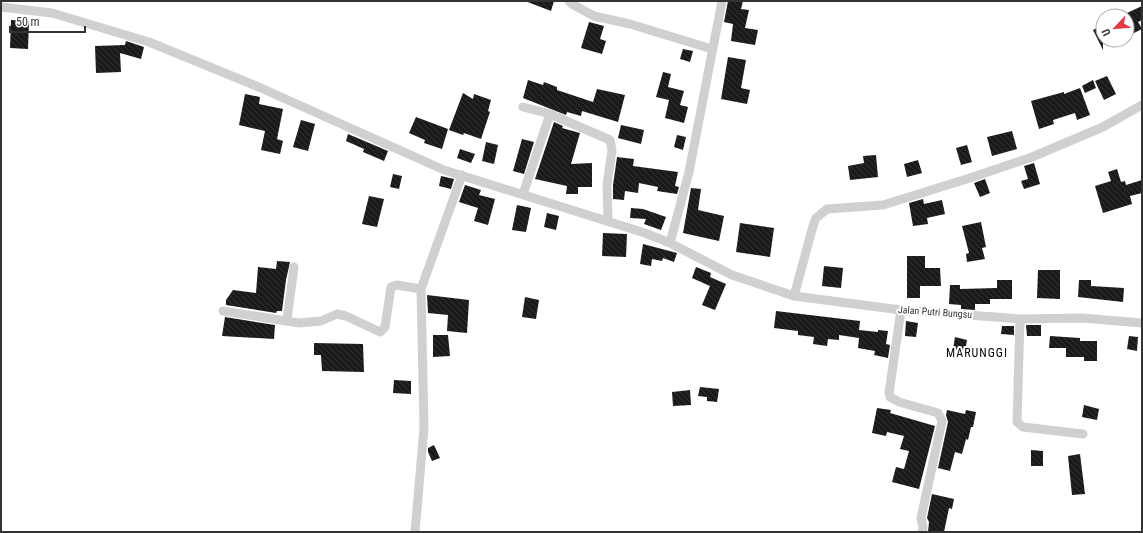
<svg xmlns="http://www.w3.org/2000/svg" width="1143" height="533" font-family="'Roboto Condensed',sans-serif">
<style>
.building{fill:url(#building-back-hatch)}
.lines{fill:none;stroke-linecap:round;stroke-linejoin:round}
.minor{stroke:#d0d0d0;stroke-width:9}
.labels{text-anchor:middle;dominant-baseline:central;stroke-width:4;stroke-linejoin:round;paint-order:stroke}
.street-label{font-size:10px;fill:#333;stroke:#fff}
.quarter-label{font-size:12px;letter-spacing:1px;fill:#000;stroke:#fff}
</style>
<defs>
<pattern id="building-back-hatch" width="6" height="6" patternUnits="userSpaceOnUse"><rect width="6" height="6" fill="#1a1a1a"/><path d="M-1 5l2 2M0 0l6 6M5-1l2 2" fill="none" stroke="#333"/></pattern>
</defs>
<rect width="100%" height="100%" fill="#fff"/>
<path class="building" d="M525 1H554L551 11Z
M728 1H743L741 9 749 10 745 28 758 30 755 45 731 41 733 24 724 22Z
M1142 6V20L1138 22 1142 29 1130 35 1127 30V13Z
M11 20 29 21 28 49 10 48Z
M589 22 604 26 600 39 606 41 602 54 581 48Z
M1103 25V50L1093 30Z
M126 41 144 47 141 59 120 53 121 72 96 73 95 46 125 45Z
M683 49 693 51 690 62 680 59Z
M728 57 746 60 741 88 750 90 747 104 721 99Z
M663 72 671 74 668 87 684 91 680 105 688 107 684 123 665 118 669 100 656 97Z
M1107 76 1116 94 1104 100 1095 81Z
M528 80 543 85 544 82 557 87V90L593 102 597 89 625 95 618 122 582 111 581 116 567 112 566 115 523 98Z
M1093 80 1096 88 1085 93 1082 86Z
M1080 88 1090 115 1077 120 1075 113 1053 120 1054 124 1039 129 1031 101 1064 92V94Z
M463 93 473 99 474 94 491 100 488 111 490 112 481 139 464 133 463 135 449 130Z
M245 94 260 97 259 104 283 109 277 139 283 141 280 154 261 150 265 131 239 125Z
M416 117 448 129 442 149 424 143 425 140 409 133Z
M301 120 315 124 308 151 293 147Z
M554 122 563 126 562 128 580 133 571 164 592 163V187H578V194H566L567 186 535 179Z
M621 125 644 130 641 144 618 138Z
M1012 131 1017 149 992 156 987 137Z
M348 134 388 151 384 161 363 152 364 149 346 141Z
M677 135 686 137 683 150 674 147Z
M522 139 534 142 524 174 513 171Z
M486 142 498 145 494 164 482 161Z
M967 145 972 162 961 165 956 148Z
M460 149 475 154 471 163 457 158Z
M876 155 878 177 850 180 848 166 864 163 863 156Z
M617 157 634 159 633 166 678 172 675 186 679 187 677 194 657 191 658 187 639 183 638 193 625 191 624 200 613 199V185Z
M918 160 922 173 907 177 904 164Z
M1034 163 1040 184 1024 189 1021 181 1028 179 1024 166Z
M1117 169 1121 182 1125 181 1126 185 1142 180V193L1130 196 1132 204 1103 213 1095 186 1111 181 1108 172Z
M393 174 402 176 399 189 390 187Z
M441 176 454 179 451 189 439 186Z
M985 179 990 193 980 197 974 183Z
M465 185 481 190 479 195 495 199 488 225 474 221 478 208 459 202Z
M691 188 701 189 698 210 724 216 719 241 683 233Z
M369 196 384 199 377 227 362 224Z
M923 199 924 204 942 200 945 214 927 218 928 224 913 226 909 203Z
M517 205 531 208 526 232 512 230Z
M631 208 643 209 666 217 661 230 644 224 646 219 630 218Z
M547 213 559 216 556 230 544 227Z
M981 222 986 247 982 248 985 259 967 262 966 254 969 253 962 226Z
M740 223 774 228 770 257 736 252Z
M603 233 627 234 626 257 602 256Z
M643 244 677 253 674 262 663 258 662 261 652 259 651 266 640 264Z
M907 256H925V268H940L941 286H920V298H907Z
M277 261 290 262 286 280 282 311H277L276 313 226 305V300L233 290 256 293 258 267 276 269Z
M824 266 843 268 841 288 822 286Z
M696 267 711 273 710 277 726 284 715 310 702 305 710 286 692 278Z
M1038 270H1060V299L1037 298Z
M997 280H1012V299H990V304H975V310L961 309V305L949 304 950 285H960V289L997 288Z
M1079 280H1091V286L1124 288 1123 302 1078 297Z
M427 295 469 300 467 333 447 331 448 315 428 313Z
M525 297 539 300 536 319 522 317Z
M776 311 860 321 859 330 878 332V330L888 331 886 344 890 345 888 358 874 355 875 351 858 348 859 338 839 335V340L828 339 827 346 813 344 814 337 798 335V331L774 328Z
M225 317 275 325 274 339 222 336Z
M906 321 918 323 916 337 905 336Z
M1026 325H1041V336H1027Z
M1002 326H1014V335L1001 334Z
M433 335H448L450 356 433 357Z
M1050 336 1080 338V341H1097V361H1084V357H1066V348H1049Z
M1129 336 1138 337 1137 351 1127 349Z
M955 337 967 340 965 352 953 349Z
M314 343 363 344 364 372 322 371 321 355H314Z
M394 380 411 381V394L393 393Z
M700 387 719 389 717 402 707 401V397L698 396Z
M690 390 691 405 673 406 672 392Z
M1084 405 1099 409 1097 420 1082 417Z
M877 408 891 410 890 413 935 426 919 489 892 482 896 467 904 469 909 451 900 449 904 436 887 432 886 436 872 433Z
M947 410 965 414 966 410 976 412 973 427H971L968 440 966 439 962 454 955 452 950 471 938 468 948 422 946 415Z
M434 445 440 458 432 461 428 452V448Z
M1031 450 1043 451V466H1031Z
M1080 454 1085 494 1072 495 1068 456Z
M932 494 954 499 952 509 949 508 944 532H928L929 522 927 518Z"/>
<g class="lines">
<path class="minor" d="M569 1 572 4 594 16 630 24 712 49
M1 7 52 13 149 42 261 88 444 170 645 233 670 243 732 275 794 296 901 310 1020 319 1082 318 1142 323
M523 107 550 114 610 140 612 150 607 185 608 220
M523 194 550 114
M670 243 689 172 722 1
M794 296 813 226 816 218 827 209 883 205 970 178 1032 157 1103 127 1142 105
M901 310 889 393 890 397 899 402 938 413 942 421 921 518 923 527 922 532
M223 311 299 323 321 321 337 314 346 316 380 332 385 327 391 287 397 285 421 289
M1020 319 1017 422 1023 427 1083 434
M287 320 294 267
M415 532 424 428 421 289 462 175"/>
</g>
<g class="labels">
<g class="street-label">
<text transform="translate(935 312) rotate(4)">Jalan Putri Bungsu</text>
</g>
<g class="quarter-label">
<text x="977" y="353">MARUNGGI</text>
</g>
</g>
<rect width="1143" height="533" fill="none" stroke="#333333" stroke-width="4"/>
<g transform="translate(1115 28) rotate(244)"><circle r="19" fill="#ffffff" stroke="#adadad"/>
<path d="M0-3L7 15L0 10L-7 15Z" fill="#e63946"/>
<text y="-6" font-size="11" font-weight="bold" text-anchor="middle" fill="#333333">U</text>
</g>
<path d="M10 26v6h75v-6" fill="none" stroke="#333333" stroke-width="2"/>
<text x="16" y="26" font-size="12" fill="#333333" stroke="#ffffff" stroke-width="3" paint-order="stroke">50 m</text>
</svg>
